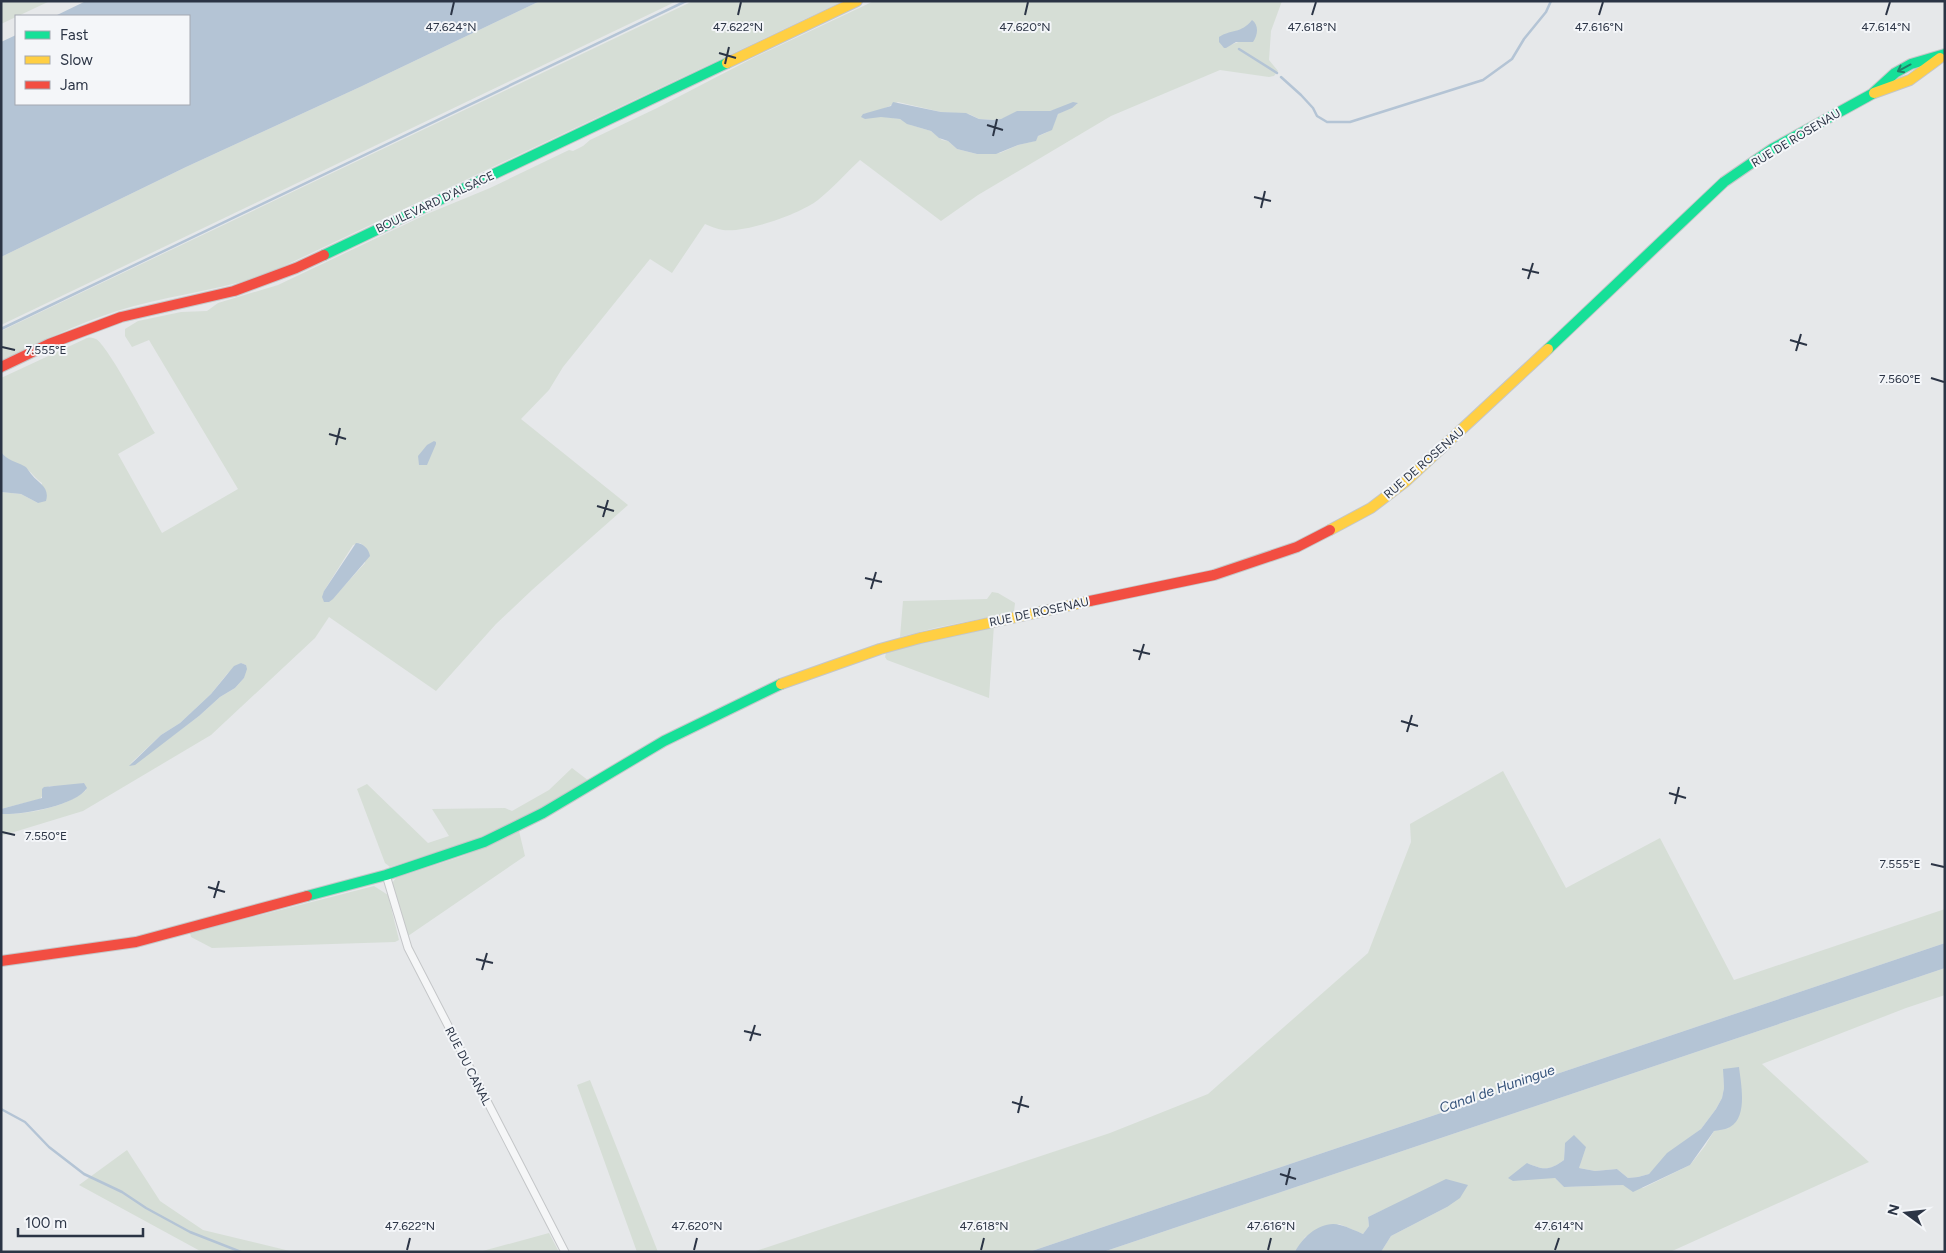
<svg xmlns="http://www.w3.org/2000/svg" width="1946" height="1253" font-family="Figtree,sans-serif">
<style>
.green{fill:#d6ded6;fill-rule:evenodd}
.water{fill:#b4c4d5}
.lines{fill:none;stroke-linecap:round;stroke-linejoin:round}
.stream{stroke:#b4c4d5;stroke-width:2.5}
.street-casing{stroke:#c4c6c8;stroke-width:9}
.fast-casing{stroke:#c4c6c8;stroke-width:12}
.slow-casing{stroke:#c4c6c8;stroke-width:12}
.jam-casing{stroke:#c4c6c8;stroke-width:12}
.street{stroke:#f5f6f7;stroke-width:7}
.fast{stroke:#16e098;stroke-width:10}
.slow{stroke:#ffcf43;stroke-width:10}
.jam{stroke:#f24e42;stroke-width:10}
.oneway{stroke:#22816a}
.ticks{fill:none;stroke:#2b3445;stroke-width:2}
.labels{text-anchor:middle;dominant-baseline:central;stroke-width:4;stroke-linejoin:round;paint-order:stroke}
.street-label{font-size:12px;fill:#2b3445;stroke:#f4f6f9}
.water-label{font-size:14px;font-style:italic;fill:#34527a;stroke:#f4f6f9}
.ticks-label{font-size:12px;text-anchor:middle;fill:#2b3445;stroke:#f4f6f9;stroke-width:4;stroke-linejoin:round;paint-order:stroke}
</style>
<rect width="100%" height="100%" fill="#e6e8ea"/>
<path class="green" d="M1 1H50L1 24Z
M540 1H677L1 325V257L186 167 360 87Z
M693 1H843L265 275C217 291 165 296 117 311 76 324 39 343 1 361V331Z
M874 1H1282L1271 31 1269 60 1278 71 1274 76 1269 77 1220 70 1111 116 978 195 941 221 860 160C846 173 833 188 818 200 800 214 746 233 723 230 717 229 710 226 705 224L672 273 650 259 563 367 549 390 521 419 628 505 532 590 496 624 436 691 329 617 315 638 211 735 83 811 1 836V814C26 815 67 807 86 790L84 783 72 786H49L40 799 1 809V492L21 494 38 503 42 483C36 479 32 473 28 470 18 463 8 462 1 452V378L85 339C88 337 92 337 96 339 108 346 145 417 155 433L118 454 162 533 238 489 149 340 132 347 125 336V329L138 321 181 312 207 311 218 303 278 285 427 214 490 188 569 150 573 151 583 146 590 140 657 108 755 57ZM1247 27 1251 42C1236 39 1233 47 1222 46L1221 43 1226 34 1235 32ZM898 102 941 112 969 114 979 119 993 120 1001 119 1026 111H1050L1077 104 1058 114C1051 129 1055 130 1038 136L1035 141 1018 145 1000 153 977 154 957 149 948 141 942 140 931 131 911 125 900 119 863 114 879 111ZM360 543 364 546 365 563 332 599 324 591 353 545ZM241 663 246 665 244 678 235 688 220 697 199 716 167 740 130 764 161 735 180 723 211 694 227 674Z
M992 592 998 593 1015 603 1014 612 935 628 900 637 903 601 987 599Z
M994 625 989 698 887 660 885 657 886 653 942 636Z
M572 768 589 781 537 811 474 840 390 867 385 863 357 789 367 784 428 843 449 836 432 809 505 808 512 811 549 790Z
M1503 771 1566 888 1660 838 1734 980 1945 909V943L1029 1252H753L1110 1133 1208 1094 1368 953 1411 842 1410 824Z
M519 831 525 856 408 936 392 883 396 878 463 856Z
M374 886 388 895 399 940 395 942 212 948 191 937 190 933Z
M1945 968V995L1906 1008 1762 1064 1869 1162 1670 1252H1381L1391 1236 1447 1207 1385 1209 1368 1217 1369 1226 1363 1234 1339 1224 1305 1237 1295 1252H1103ZM1723 1069 1729 1128 1714 1131 1705 1146 1690 1165 1643 1188 1623 1185 1564 1187 1555 1178H1540L1527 1163C1543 1170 1549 1171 1564 1160L1565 1143 1580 1163 1579 1168 1595 1171 1617 1169 1628 1178 1638 1177 1649 1174 1677 1147 1701 1129 1716 1109 1722 1098 1724 1088Z
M590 1080 658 1252H637L577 1085Z
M127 1150 160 1201 203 1230 294 1252H202L79 1185Z
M549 1233 559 1252H479Z"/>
<path class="water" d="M86 1H540L360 87 186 167 1 257V42L16 35V104H189V16H55Z
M1252 20C1259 25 1258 35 1253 42H1236L1226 48H1224L1219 42V37C1231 29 1241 34 1252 20Z
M893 102 941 112 966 113 979 119 993 120 1001 119 1017 111H1050L1073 102 1078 103 1072 108 1058 114 1052 130 1038 136 1036 141 1018 145 996 154H977L957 149 948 141 939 138 931 131 907 124 900 119 881 117 865 119 861 117 863 114 891 106Z
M434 441 436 442V444L427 465H419L418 456 427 445Z
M1 452C8 461 15 461 24 466 28 468 29 472 32 475 39 484 50 487 46 501L38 503 21 494 1 492Z
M356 543C363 543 369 549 370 556L333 599 329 602H324L322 597 324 591Z
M241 663 246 665 247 669 244 678 235 688 220 697 199 716 135 765 129 766 161 735 180 723 211 694 234 666Z
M84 783 87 788C76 806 21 815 1 814V809L42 798V789L44 787Z
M1945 943V968L1103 1252H1029Z
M1739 1067C1741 1084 1748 1117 1730 1127 1725 1130 1719 1130 1714 1131L1690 1165 1633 1192 1623 1185 1564 1187 1555 1178 1513 1181 1508 1178 1527 1163C1543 1170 1549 1171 1564 1160L1565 1143 1574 1135 1586 1147 1579 1168 1595 1171 1617 1169 1628 1178 1638 1177 1649 1174 1667 1153 1701 1129 1716 1109 1722 1098 1724 1088 1723 1069Z
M1446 1179 1468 1185 1460 1198 1447 1207 1391 1236 1381 1252H1295C1303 1236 1322 1220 1340 1225 1348 1227 1356 1231 1363 1234L1369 1226 1368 1217Z"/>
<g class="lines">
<path class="stream" d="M1239 49 1277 73
M1281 77 1301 95 1313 108 1317 116 1327 122H1350L1483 80 1512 59 1524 39 1546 12 1551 1
M1 329 686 1
M1 1109 25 1122 49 1147 84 1174 122 1192 146 1208 190 1232 241 1252"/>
<g class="street-casing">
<path id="street" d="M386 875 408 948 565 1252"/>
</g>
<g class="fast-casing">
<path id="fast" d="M324 255 727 63
M1548 349 1724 182 1772 149 1872 94 1895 73 1911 64 1945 54
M307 896 386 875 484 842 543 813 664 741 781 684"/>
</g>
<g class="slow-casing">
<path id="slow" d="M727 63 857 1
M1874 93 1910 80 1940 58
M1330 530 1371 508 1405 482 1548 349
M781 684 880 649 920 638 1090 601"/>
</g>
<g class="jam-casing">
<path id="jam" d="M1 367 49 344 121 317 234 291 296 268 324 255
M1090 601 1214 575 1297 547 1330 530
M1 961 136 942 307 896"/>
</g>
<use href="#street" class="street"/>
<use href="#fast" class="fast"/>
<use href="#slow" class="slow"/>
<use href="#jam" class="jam"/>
</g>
<defs><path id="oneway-shaft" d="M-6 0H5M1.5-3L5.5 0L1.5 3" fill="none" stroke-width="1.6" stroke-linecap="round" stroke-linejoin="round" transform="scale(1.25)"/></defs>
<use class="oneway" href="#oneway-shaft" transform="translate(1904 68) rotate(152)"/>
<path class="ticks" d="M451 15 454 2M738 15 741 2M1025 15 1028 2M1312 15 1316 2M1599 15 1603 2M1886 15 1890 2M719 53 736 58M725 64 729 47M987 125 1003 130M993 136 997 119M1254 197 1271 201M1261 208 1265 191M1522 269 1539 273M1528 279 1533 263M1790 340 1807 345M2 347 15 350M1796 351 1801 334M1931 378 1944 382M329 434 346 439M336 445 340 428M597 506 614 511M603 517 608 500M865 578 882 582M871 589 876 572M1133 650 1150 654M1139 660 1144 644M1401 721 1418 726M1407 732 1412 715M1669 793 1686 798M1675 804 1679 787M2 832 15 835M1931 864 1944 867M208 887 225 892M214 898 219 881M476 959 493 963M482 970 487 953M744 1031 761 1035M750 1041 755 1025M1012 1102 1029 1107M1018 1113 1022 1096M1280 1174 1296 1179M1286 1185 1290 1168M407 1250 410 1238M694 1250 697 1238M981 1250 984 1238M1268 1250 1271 1238M1555 1250 1559 1238"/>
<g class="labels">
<g class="street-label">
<text transform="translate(1796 138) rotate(-31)">RUE DE ROSENAU</text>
<text transform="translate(435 202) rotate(-25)">BOULEVARD D'ALSACE</text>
<text transform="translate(1424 463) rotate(-41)">RUE DE ROSENAU</text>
<text transform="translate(1039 612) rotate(-12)">RUE DE ROSENAU</text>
<text transform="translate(468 1066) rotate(63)">RUE DU CANAL</text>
</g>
<g class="water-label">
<text transform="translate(1497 1089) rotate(-19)">Canal de Huningue</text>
</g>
</g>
<g class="ticks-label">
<text x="1312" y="31">47.618°N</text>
<text x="451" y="31">47.624°N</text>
<text x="738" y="31">47.622°N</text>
<text x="1025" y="31">47.620°N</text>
<text x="1599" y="31">47.616°N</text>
<text x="1886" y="31">47.614°N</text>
<text x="46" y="354">7.555°E</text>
<text x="1900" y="383">7.560°E</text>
<text x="46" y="840">7.550°E</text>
<text x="1900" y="868">7.555°E</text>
<text x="410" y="1230">47.622°N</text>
<text x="697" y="1230">47.620°N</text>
<text x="984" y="1230">47.618°N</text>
<text x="1271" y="1230">47.616°N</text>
<text x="1559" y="1230">47.614°N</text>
</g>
<rect width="1946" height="1253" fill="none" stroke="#2b3445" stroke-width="5"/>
<rect x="15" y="15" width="175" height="90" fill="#f4f6f9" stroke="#a4a8b1"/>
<rect x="25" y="31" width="25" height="8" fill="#16e098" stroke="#a4a8b1"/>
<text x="60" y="40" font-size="15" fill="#2b3445">Fast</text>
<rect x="25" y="56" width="25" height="8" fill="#ffcf43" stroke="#a4a8b1"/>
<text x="60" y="65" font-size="15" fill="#2b3445">Slow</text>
<rect x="25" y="81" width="25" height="8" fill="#f24e42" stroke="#a4a8b1"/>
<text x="60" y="90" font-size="15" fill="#2b3445">Jam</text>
<g transform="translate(1906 1213) rotate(285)" stroke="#f4f6f9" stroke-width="4" paint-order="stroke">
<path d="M0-4L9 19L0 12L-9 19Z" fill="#2b3445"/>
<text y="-8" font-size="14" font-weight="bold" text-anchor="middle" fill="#2b3445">N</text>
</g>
<path d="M18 1228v8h125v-8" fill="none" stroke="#2b3445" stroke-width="2.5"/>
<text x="25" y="1228" font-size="15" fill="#2b3445" stroke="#f4f6f9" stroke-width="4" paint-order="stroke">100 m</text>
</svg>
